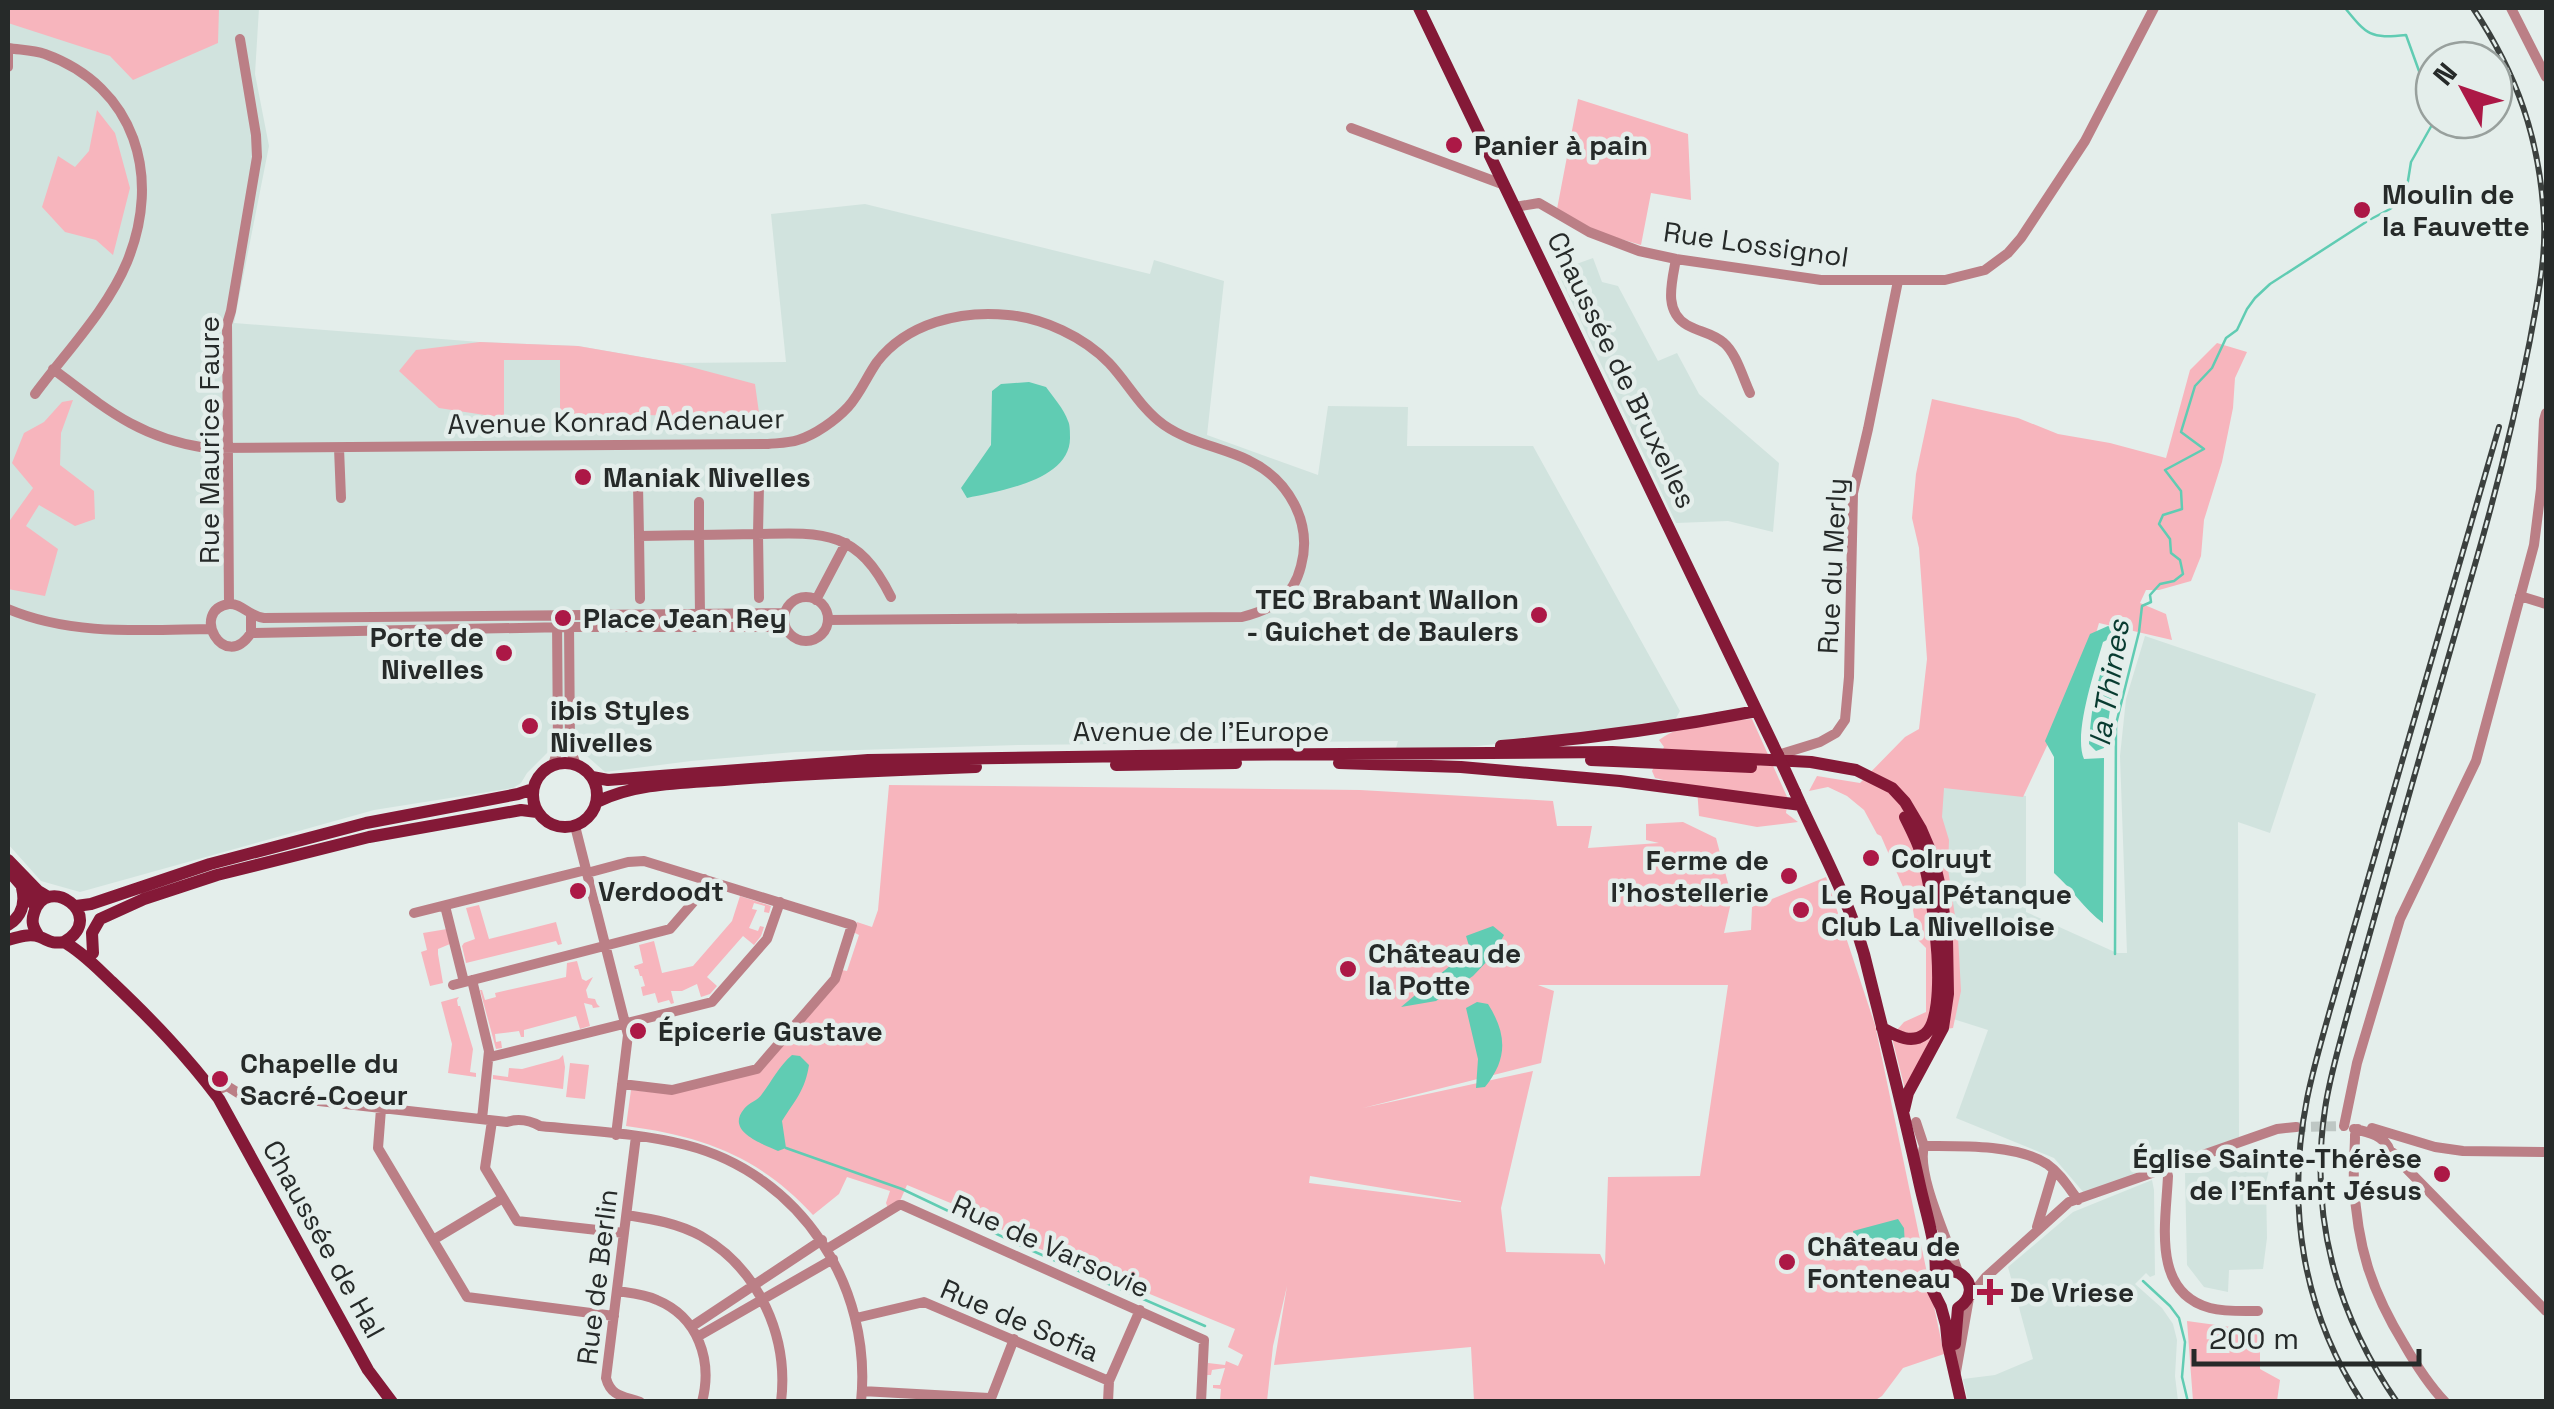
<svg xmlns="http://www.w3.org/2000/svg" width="2554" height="1409" font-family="'Space Grotesk',sans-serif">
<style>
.built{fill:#d1e3de}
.green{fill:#f7b5bd;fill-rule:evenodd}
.water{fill:#60ccb3}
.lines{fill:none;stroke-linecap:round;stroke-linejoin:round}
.stream{stroke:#60ccb3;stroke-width:2.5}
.minor-tunnel{stroke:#bec7c4;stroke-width:10;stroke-dasharray:10 5;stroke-linecap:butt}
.minor{stroke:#bb7f86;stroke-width:10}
.major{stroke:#841937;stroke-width:12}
.rail-casing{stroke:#3b403e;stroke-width:6}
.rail{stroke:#e4eeeb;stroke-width:2.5;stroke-dasharray:8;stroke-linecap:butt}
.major-bridge{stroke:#841937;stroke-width:12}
.poi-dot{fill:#ac1846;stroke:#e4eeeb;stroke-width:4}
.labels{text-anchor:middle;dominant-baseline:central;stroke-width:9;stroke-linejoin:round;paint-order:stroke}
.poi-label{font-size:28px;font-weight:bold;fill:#262a29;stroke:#e4eeeb;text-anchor:start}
.street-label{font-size:28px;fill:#262a29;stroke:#e4eeeb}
.water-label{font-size:30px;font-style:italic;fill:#083b30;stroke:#e4eeeb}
</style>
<rect width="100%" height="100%" fill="#e4eeeb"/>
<path class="built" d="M8 8H259L255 74 269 146 234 323 480 342 578 346 676 363 786 362 771 214 865 204 1150 274 1154 260 1224 281 1207 435 1318 475 1328 406 1408 407 1407 446H1533L1680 711 1672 725 1394 755 1398 741 1019 745 795 752 691 761 605 772 579 749 549 751 527 773 521 783 513 788 374 810 80 892 41 881 8 844Z
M1593 258 1602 282 1618 286 1658 361 1677 353 1699 394 1779 463 1773 532 1728 521 1676 523 1557 271Z
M2145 636 2316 694 2270 833 2238 822 2239 1137 2085 1194 2054 1158 1956 1118 1988 1030 1947 1017 1936 782 2026 796V912L2117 953H2127L2120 756 2126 699Z
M2272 1158 2266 1182 2267 1238 2263 1269 2229 1270 2228 1292 2204 1287 2187 1265 2185 1173H2201L2231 1160 2234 1171Z
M2152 1180 2154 1190 2155 1275 2150 1277 2146 1273 2135 1284 2162 1308 2173 1324 2177 1340 2175 1376 2178 1401H1968L1963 1379 1995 1375 2033 1359 2008 1267 2073 1212Z"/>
<path class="green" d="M8 8H219L218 43 133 80 110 56 8 23Z
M1578 99 1688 134 1691 200 1651 193 1641 245 1600 233 1557 209Z
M97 110 115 133 130 188 113 255 96 240 65 232 42 207 58 156 75 167 89 151Z
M480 342 578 346 676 363 755 384 760 420 648 415H560V360H504V418L439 408 399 371 416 350Z
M2217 343 2247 352 2235 378 2233 408 2222 462 2204 520 2201 556 2191 581 2159 590H2146L2140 603 2166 614 2172 640 2099 623 2090 654 2023 797 1944 788 1942 817 1949 840 1948 869 1958 936 1961 991 1953 1028 1912 1034 1897 1030 1904 1022 1926 1012V948L1918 940 1913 910 1881 836 1877 834 1864 810 1847 796 1828 787 1809 791 1817 776 1860 783 1905 737 1919 729 1927 659 1919 548 1912 518 1916 474 1932 399 2018 418 2058 434 2110 443 2166 458 2190 370Z
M73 400 61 433 60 465 94 491 95 519 75 526 39 505 26 526 58 549 45 596 8 589V523L33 488 12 463 24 433 44 422 62 402Z
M1752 719 1788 799 1786 813 1798 822 1757 827 1699 816 1697 788 1655 778 1652 771 1664 747 1659 740C1684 721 1722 722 1752 719Z
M889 785 1360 790 1553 801 1557 826H1592L1588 848 1659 843 1646 840V824L1683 822 1716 838 1732 898 1724 933 1751 930 1752 907 1826 877 1875 1025 1944 1354 1903 1368 1882 1396 1874 1401H1474L1471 1347 1274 1365 1287 1286 1273 1346 1267 1401H1217L1220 1400 1221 1389 1213 1388V1385H1220L1225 1368 1212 1370 1211 1375H1207L1208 1363 1225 1365 1226 1361 1238 1366 1243 1355 1228 1347 1235 1329 1028 1244 965 1209 907 1185 900 1201 888 1208 886 1203 890 1191 847 1177 839 1194 813 1215C760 1157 703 1136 626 1126L631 1090 672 1094 759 1072 842 970 847 971 859 935 853 932 857 922 872 927 878 910ZM1538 985H1728L1700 1176 1608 1177 1605 1265 1600 1254 1506 1252 1501 1208 1533 1071 1363 1108 1541 1063 1554 991ZM1310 1176 1461 1201V1202L1309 1183Z
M740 896 771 906 769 913 764 912 765 906 754 903 752 909 757 910 749 928 758 931 760 926 764 927 761 936 754 945 743 936 707 977 717 986 710 994 701 997 697 984 682 991H671L674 1003 671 1004 669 1000 658 1003 655 993 643 996 641 987 645 986 642 976H640L638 969H635L634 966 643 963 639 945 654 941 662 973 693 966 732 921Z
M479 905 489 939 556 922 562 944 558 945 556 941 466 963 462 946 464 943 475 939 466 908Z
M447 929 450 944 438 949V954L443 983 430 986 421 952 427 950 423 933Z
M577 961 582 979 586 981 593 977 586 990 588 998 595 999 597 1004 600 1007 593 1008 592 1005 584 1003 590 1026 580 1029 576 1016 524 1030V1037H521L519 1031 495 1034 496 1042 501 1041 502 1048 496 1049 480 990H482L485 1000 496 997 495 993 566 977 567 963Z
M459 997 457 1000 458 1006H460L473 1049 470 1072 476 1073V1077L448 1073 452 1044 441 1002Z
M1936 1034 1905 1089 1892 1038 1911 1044Z
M563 1055 565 1067 563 1089 493 1079V1075L508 1077 509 1068 522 1069 559 1059Z
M570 1063 589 1065 585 1099 566 1097Z
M2187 1321 2260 1331V1369L2280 1380 2277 1401H2193Z"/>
<path class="water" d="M1029 382 1046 387C1053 397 1064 409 1068 421 1070 424 1070 433 1070 437 1071 480 1000 491 967 498L961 488 991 445 992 391 1001 384Z
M2108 626 2125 636 2124 648 2118 659 2104 748 2096 751 2089 744C2091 712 2096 673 2113 645L2107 640 2103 642C2095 670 2073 734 2084 759L2104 758 2103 923C2084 909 2072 889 2054 873V757L2045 741 2090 634Z
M1493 926 1504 935 1494 954 1473 976 1436 1001 1401 1007 1470 949 1466 936Z
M1477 1002 1488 1004C1507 1034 1508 1059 1485 1087L1476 1088 1478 1059 1466 1008Z
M792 1055 800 1056 809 1065C805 1091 795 1100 782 1121L786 1148 778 1151C763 1144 725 1132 744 1109 749 1102 758 1101 762 1094 772 1081 779 1066 792 1055Z
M1898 1219 1904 1228 1905 1247 1875 1259 1857 1258 1853 1231Z"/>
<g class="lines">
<path class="stream" d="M2345 8C2367 35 2370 39 2406 35L2419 71 2428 78 2432 87
M2371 219 2390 209 2406 193 2411 162 2433 123 2428 99 2432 88
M2115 954 2116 724 2139 632 2142 606 2151 602 2150 595 2160 584 2174 581 2183 574 2180 560 2171 553 2170 539 2159 524 2163 515 2182 509 2181 491 2165 470 2204 449 2181 432 2195 386 2212 368 2226 338 2237 330 2247 309 2255 298 2270 284 2366 222
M786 1148 902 1189 1026 1248 1205 1326
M2143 1281 2170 1306 2179 1318 2185 1342 2182 1377 2188 1402"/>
<path class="minor-tunnel" d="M2296 1127 2344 1126"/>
<path class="minor" d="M2511 8 2546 77
M8 48C20 50 33 50 45 54 136 87 162 177 127 262 107 310 66 352 35 394
M8 49V67
M1351 128 1502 184
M1515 207 1539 203 1589 232 1639 251 1676 259 1821 280H1945L1985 270 2008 253 2021 238 2085 141 2154 8
M1676 259C1672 282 1663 311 1687 325 1699 332 1713 333 1724 343 1736 353 1743 378 1750 393
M53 369C106 409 139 438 206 448L768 444C778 443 789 443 798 440 815 435 836 420 848 407 860 394 867 376 877 362 907 323 961 310 1008 315 1043 318 1084 337 1109 363 1128 383 1141 409 1164 425 1190 443 1221 447 1248 460 1288 479 1313 522 1301 566 1293 598 1273 609 1242 617L828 620
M339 448 341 498
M638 485 639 536 699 535 700 614
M699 502V535L758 534 759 485
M639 536 640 599
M2520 596 2546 604
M784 619a22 22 0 1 1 44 0a22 22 0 1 1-44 0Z
M759 598 758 534C826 532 858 531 891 597
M816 600 846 543
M229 604 227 324 231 311 257 157 256 135 240 39
M8 609C72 636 142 630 211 629
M251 616V633C224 674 189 610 229 604 242 603 248 616 264 618L785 613
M569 622 570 748 576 765
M251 633 569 627H785
M1778 755 1820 742 1836 733 1845 720 1849 677 1853 493 1868 429 1898 281
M553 765 558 749 557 620
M575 826 628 1035 616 1135
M587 873 628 862 644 861 852 925 835 979 757 1069 672 1090 622 1084
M445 906 464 982
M414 913 586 870
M472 980 489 1051 482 1119
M453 985 670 929 696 899 704 879
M490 1057 712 1002 767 939 780 902
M213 1092 227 1086 243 1096H274L507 1122C519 1118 529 1120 540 1126 589 1131 639 1133 686 1145 800 1174 873 1286 861 1402
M381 1109 378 1148 467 1297 614 1316
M492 1121 485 1168 517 1221 624 1233
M1916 1122 1924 1146C1916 1175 1949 1242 1958 1272
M2344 1126 2357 1063 2400 919 2476 761 2534 545 2541 489 2544 420 2546 413
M2372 1128 2435 1147 2463 1151 2546 1152
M2354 1129C2369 1132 2385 1136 2390 1151L2396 1155 2399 1161 2546 1311
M2358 1129 2355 1135C2355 1151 2353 1166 2354 1182 2357 1246 2371 1290 2404 1344 2416 1365 2428 1384 2445 1402
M636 1136 606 1378C611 1397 624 1396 640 1402
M1924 1146C1959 1146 2016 1144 2047 1164 2060 1173 2069 1188 2078 1200
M2166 1169 2168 1176C2166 1222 2151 1292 2210 1308 2226 1312 2243 1311 2258 1311
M627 1215C652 1219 678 1223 701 1236 759 1269 789 1337 781 1402
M2037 1227 2054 1170
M433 1240 503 1198
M827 1249 899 1205H902L1204 1340 1201 1402
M617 1291C630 1293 644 1294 657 1300 698 1317 713 1360 702 1402
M856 1318 924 1302 1109 1381
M691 1327 822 1240
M697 1337 833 1259
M1956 1372 1969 1298 1986 1277 2069 1202 2277 1129 2296 1127
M862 1391 989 1398
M990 1401 1014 1339
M1108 1402 1109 1381 1140 1310"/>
<path class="major" d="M1419 8 1778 755
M1501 746C1587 739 1673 727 1757 711
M1591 760 1751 767
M533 795a32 32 0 1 1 64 0a32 32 0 1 1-64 0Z
M1339 763 1461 767 1620 781 1801 805
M1116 765 1236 763
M592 777 608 780 868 760 1207 755 1612 752 1811 762 1856 770 1892 788 1905 802 1921 829 1933 857 1941 891 1947 939 1948 994 1943 1028 1908 1093 1904 1110
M1795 792C1819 846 1848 897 1864 954 1883 1031 1903 1108 1920 1186 1927 1218 1942 1258 1933 1291L1941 1307 1946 1325 1948 1345 1961 1402
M597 802C634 783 683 783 724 780 808 773 892 770 976 767
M8 860 38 891 48 897
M9 871 29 894 35 907
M76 906 91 904 210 864 366 823 518 794 533 789
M8 925C21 917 26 904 22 888
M8 940C18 937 30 933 40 937 50 941 52 944 64 942 109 916 46 872 34 913 31 922 33 927 38 935
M64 942C82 952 97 968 112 982 152 1020 186 1055 219 1099L368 1370 392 1402
M93 953 92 933 100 919 144 899 217 875 369 837 521 810 537 812
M1882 1028C1895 1035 1911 1045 1925 1034 1950 1014 1933 897 1925 867 1921 849 1913 833 1905 817
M1936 1249C1940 1256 1944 1266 1951 1270 1954 1272 1957 1272 1959 1273 1975 1283 1972 1299 1958 1308L1955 1344"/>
<g class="rail-casing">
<path id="rail" d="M2362 1402C2302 1310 2286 1206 2307 1099 2313 1069 2322 1039 2330 1010L2499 427
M2397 1402C2336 1314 2309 1215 2325 1109 2329 1081 2337 1054 2344 1027 2386 873 2430 721 2474 568 2496 492 2515 417 2530 340 2537 301 2546 260 2544 220 2540 139 2517 74 2473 8"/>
</g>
<use href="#rail" class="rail"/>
<path class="major-bridge" d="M1778 755 1795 792"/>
</g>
<g class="poi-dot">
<circle cx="1454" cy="145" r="10"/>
<circle cx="2362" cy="210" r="10"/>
<circle cx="583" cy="477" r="10"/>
<circle cx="1539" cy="615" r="10"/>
<circle cx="563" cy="618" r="10"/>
<circle cx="504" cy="653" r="10"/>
<circle cx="530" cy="726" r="10"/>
<circle cx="1871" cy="858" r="10"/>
<circle cx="1789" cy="876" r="10"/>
<circle cx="578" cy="891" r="10"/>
<circle cx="1801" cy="910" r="10"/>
<circle cx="1348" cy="969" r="10"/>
<circle cx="638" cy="1031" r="10"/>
<circle cx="220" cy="1079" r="10"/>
<circle cx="2442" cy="1174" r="10"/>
<circle cx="1787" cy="1262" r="10"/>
<path d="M1985 1277h10v10h10v10h-10v10h-10v-10h-10v-10h10z"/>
</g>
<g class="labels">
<g class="poi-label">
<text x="1474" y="145">Panier à pain</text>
<text x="2382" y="194">Moulin de<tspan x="2382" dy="32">la Fauvette</tspan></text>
<text x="603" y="477">Maniak Nivelles</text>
<text x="1519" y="599" text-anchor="end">TEC Brabant Wallon<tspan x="1519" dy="32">- Guichet de Baulers</tspan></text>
<text x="583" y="618">Place Jean Rey</text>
<text x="484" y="637" text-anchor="end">Porte de<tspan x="484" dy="32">Nivelles</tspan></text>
<text x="550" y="710">ibis Styles<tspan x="550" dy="32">Nivelles</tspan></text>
<text x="1891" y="858">Colruyt</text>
<text x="1769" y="860" text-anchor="end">Ferme de<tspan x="1769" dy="32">l'hostellerie</tspan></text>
<text x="598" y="891">Verdoodt</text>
<text x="1821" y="894">Le Royal Pétanque<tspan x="1821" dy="32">Club La Nivelloise</tspan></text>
<text x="1368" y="953">Château de<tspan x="1368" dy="32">la Potte</tspan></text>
<text x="658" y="1031">Épicerie Gustave</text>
<text x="240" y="1063">Chapelle du<tspan x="240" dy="32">Sacré-Coeur</tspan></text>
<text x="2422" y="1158" text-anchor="end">Église Sainte-Thérèse<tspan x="2422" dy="32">de l'Enfant Jésus</tspan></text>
<text x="1807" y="1246">Château de<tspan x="1807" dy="32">Fonteneau</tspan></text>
<text x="2010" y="1292">De Vriese</text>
</g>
<g class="street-label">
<text transform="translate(1756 244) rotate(8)">Rue Lossignol</text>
<text transform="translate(1622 370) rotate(64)">Chaussée de Bruxelles</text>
<text transform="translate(616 421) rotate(-1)">Avenue Konrad Adenauer</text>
<text transform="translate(209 440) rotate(-90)">Rue Maurice Faure</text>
<text transform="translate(1832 566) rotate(-87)">Rue du Merly</text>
<text x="1201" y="731">Avenue de l'Europe</text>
<text transform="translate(324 1239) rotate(61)">Chaussée de Hal</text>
<text transform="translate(1051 1246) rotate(24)">Rue de Varsovie</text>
<text transform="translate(597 1277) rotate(-83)">Rue de Berlin</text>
<text transform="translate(1020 1320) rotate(23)">Rue de Sofia</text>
</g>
<g class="water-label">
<text transform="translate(2109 683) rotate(-81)">la Thines</text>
</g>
</g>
<rect width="2554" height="1409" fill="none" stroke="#262a29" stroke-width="20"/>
<g transform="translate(2464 90) rotate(310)"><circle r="48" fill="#e4eeeb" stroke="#98a09d" stroke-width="2.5"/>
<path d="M0-8L18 38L0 25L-18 38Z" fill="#ac1846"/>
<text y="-15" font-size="28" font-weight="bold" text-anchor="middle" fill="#262a29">N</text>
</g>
<path d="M2194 1349v15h225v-15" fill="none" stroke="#262a29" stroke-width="5"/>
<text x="2209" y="1349" font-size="30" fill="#262a29" stroke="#e4eeeb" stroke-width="8" paint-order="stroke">200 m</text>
</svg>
